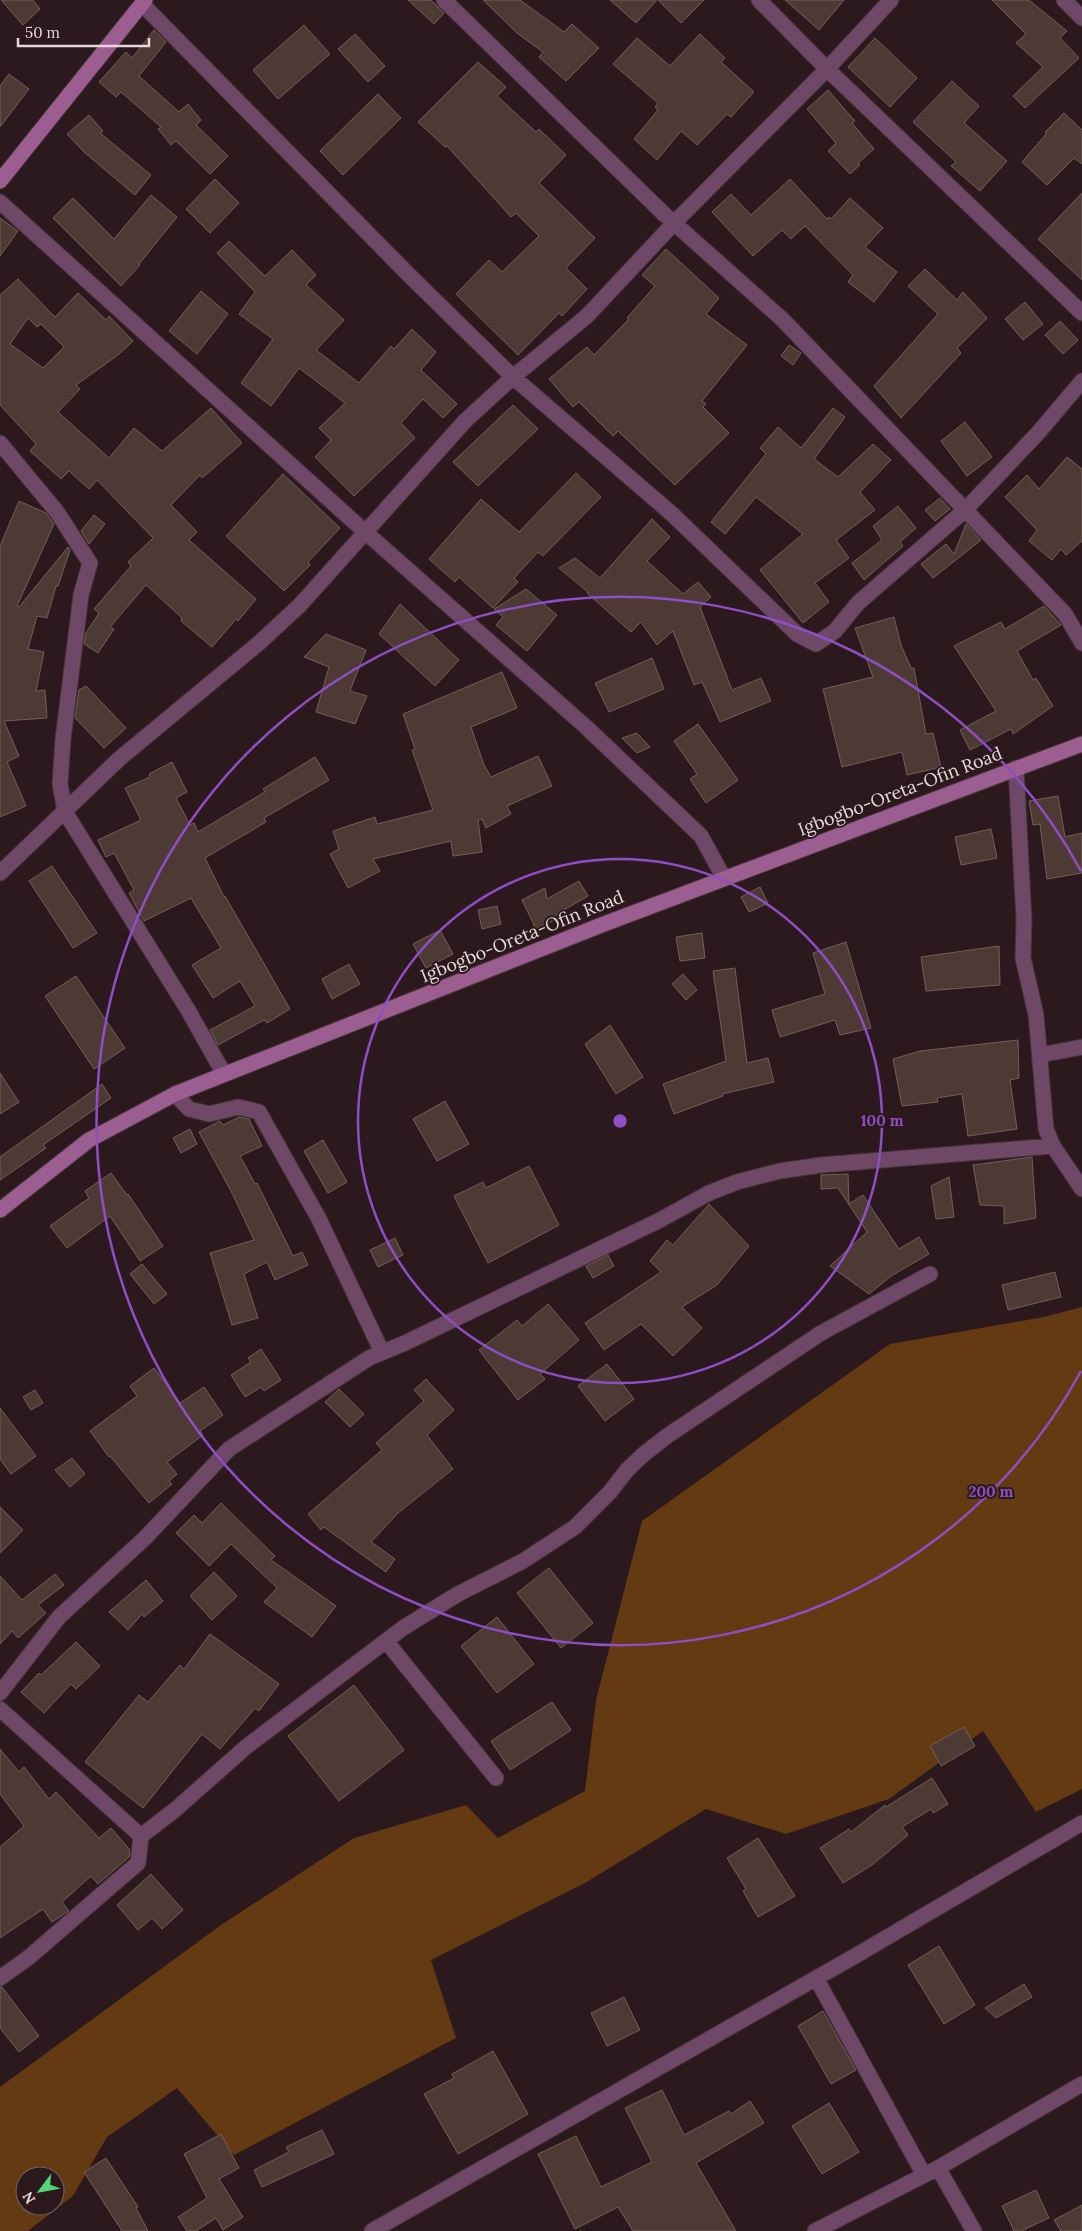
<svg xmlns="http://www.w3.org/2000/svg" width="1082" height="2231" font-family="Lora,serif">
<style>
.forest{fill:#633a11;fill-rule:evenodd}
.building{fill:#4e3a35;stroke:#745e59;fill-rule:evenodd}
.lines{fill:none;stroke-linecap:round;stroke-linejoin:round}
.street-casing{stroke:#453438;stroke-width:17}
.secondary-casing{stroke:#453438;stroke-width:17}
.street{stroke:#6f4767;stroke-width:15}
.secondary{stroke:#9c5d91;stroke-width:15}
.ring{fill:none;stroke:#904ec5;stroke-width:2.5}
.labels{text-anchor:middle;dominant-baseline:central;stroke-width:4;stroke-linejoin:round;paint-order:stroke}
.street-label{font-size:18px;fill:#e5d8db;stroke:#2b191e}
.centre{fill:#904ec5;stroke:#2b191e;stroke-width:2.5}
.ring-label{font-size:15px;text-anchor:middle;font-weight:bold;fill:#904ec5;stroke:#2b191e;stroke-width:4;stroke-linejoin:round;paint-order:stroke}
</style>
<rect width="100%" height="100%" fill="#2b191e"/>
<path class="forest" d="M1082 1307V1789L1036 1812 983 1731 889 1799 786 1834 706 1809 585 1883 431 1960 456 2038 234 2155 177 2088 107 2137 73 2196 28 2231H0V2087L221 1925 354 1838 466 1805 498 1838 585 1791 596 1700 642 1521 890 1344 1044 1317ZM25 2176H55V2206H25Z"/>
<path class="building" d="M1 0H33L40 9 23 25Z
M408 0H431L444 13 434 24Z
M483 0H520L564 32 572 24 599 48 566 81 539 57 543 52 517 33Z
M610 0H657L636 23Z
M658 0H704L681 23Z
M785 0H844L819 30Z
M992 0H1029L1067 31 1060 38 1079 58 1025 108 1013 96 1043 67 1016 43 1026 34Z
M304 25 330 54 278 99 253 70Z
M154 30 166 42 139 76 179 112 188 104 201 120 196 125 228 156 210 174 176 141 171 145 158 129 161 127 121 92 116 97 99 82 126 52 132 58Z
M355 34 385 66 368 82 338 49Z
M700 34 725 58 721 62 754 92 731 117 727 114 697 145 681 131 657 160 634 139 658 110 655 107 658 103 613 64 637 38 670 66Z
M875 38 917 78 890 107 848 67Z
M478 62 506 87 497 96 536 132 539 129 566 155 539 183 595 238 566 268 587 289 562 316 559 313 518 355 456 294 489 260 502 272 539 236 516 213 511 217 447 146 445 147 418 122Z
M9 74 29 89 0 127V86Z
M952 81 979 106 964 123 1007 161 980 191 951 166 956 162 913 122Z
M828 90 855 121 852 123 874 149 858 163 860 165 850 174 828 151 836 143 807 109Z
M378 94 401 118 343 175 320 151Z
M1064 113 1082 130V164L1074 158 1047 185 1022 162 1047 133 1045 132Z
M89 115 103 131 100 133 151 175 135 195 84 152 67 134Z
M215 179 239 203 210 233 186 209Z
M790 179 827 219 829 217 831 219 850 198 883 228 865 247 897 272 874 302 848 282 853 275 805 226 791 239 782 230 753 256 712 212 731 194 751 215Z
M1082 193V280L1038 239Z
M151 195 177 217 139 264 140 265 121 286 53 218 73 198 114 239Z
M0 218 18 231 0 256Z
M229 241 265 276 292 250 316 275 306 285 344 320 316 350 359 383 391 346 394 349 412 329 436 352 421 370 457 404 443 418 423 399 401 423 415 438 354 496 315 457 331 440 319 428 345 403 299 368 271 406 241 383 273 339 239 314 255 292 217 253Z
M666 249 719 298 706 314 747 345 702 401 706 404 703 407 729 433 675 485 618 431 613 436 579 402 573 407 549 379 587 347 594 355 629 319 627 318 655 286 642 275Z
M925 269 957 300 963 292 987 318 957 348 961 353 901 418 874 386 938 314 908 286Z
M18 279 55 317 78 293 106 320 109 316 133 341 118 355 76 385 80 389 58 412 109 458 134 428 162 451 211 408 242 443 202 478 200 475 171 505 197 532 189 540 256 599 238 621 236 619 212 647 181 621 182 618 146 585 110 627 114 629 98 653 84 644 86 633 99 613 94 609 131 566 128 562 153 538 97 480 89 489 69 471 61 479 30 451 36 444 0 405V295ZM28 318 37 327 41 324 64 347 43 368 10 344Z
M201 291 228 314 197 354 169 331Z
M1025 302 1043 324 1023 340 1005 319Z
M1060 321 1078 340 1063 354 1045 335Z
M789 345 801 353 793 365 781 356Z
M513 405 538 429 478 486 453 462Z
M833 408 845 417 814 459 838 477 873 444 891 460 860 492 875 510 836 540 849 558 815 583 829 602 803 623 760 570 803 534 756 497 725 534 711 522 766 454 760 448 778 427 801 448Z
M965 422 992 457 967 476 941 441Z
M1067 457 1082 469V541L1066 555 1061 549 1052 560 1029 541 1037 530 1005 497 1027 475 1039 489Z
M576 473 601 497 543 556 538 552 514 578 518 582 493 608 459 577 455 582 429 559 481 499 519 532Z
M283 474 340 528 308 562 310 565 284 591 226 536Z
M940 498 950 509 935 521 925 510Z
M19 501 46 513 54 524 17 606 19 607 68 547 70 550 58 586H56L47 618 37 616 28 649 44 652 36 691 45 690 47 718 4 721 19 756 7 762 26 806 0 817V546Z
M898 506 916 528 900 542 903 546 864 580 852 563 882 540 873 526Z
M94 515 105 524 89 544 81 531Z
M652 519 670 537 647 561 683 594 698 582 711 597 700 607 732 690 761 678 771 701 720 722 702 682 694 685 673 631 657 645 641 622 631 632 587 593 588 592 559 568 575 558 600 578Z
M966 524 981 540 933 578 921 564 946 544 954 554Z
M526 589 557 615 527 651 496 625 503 617 494 609Z
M400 604 459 660 435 686 379 634Z
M1044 606 1061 625 1017 651 1033 680 1036 678 1053 706 1013 734 1011 729 970 750 960 730 996 711 954 646 1001 622 1005 629Z
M894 617 901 645 911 668H914L926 734 933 733 941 767 907 775 902 752 842 767 823 689 873 677 855 628Z
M326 634 366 650 350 691 367 696 355 724 316 712 329 667 304 657Z
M652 658 664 689 609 712 595 683Z
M502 672 517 708 471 727 484 765 491 777 538 756 552 786 507 806 511 814 486 828 482 819 478 820 482 852 453 856 451 841 373 859 380 871 348 888 330 854 339 849 333 831 375 817 377 824 433 810 412 750 415 749 403 714Z
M86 686 126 728 104 748 75 718 79 690Z
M698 724 738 780 706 803 690 779 697 774 674 741Z
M637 733 650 747 637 753 622 738Z
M315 757 329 780 264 818 266 822 205 858 224 897 225 896 290 1009 267 1023 264 1020 218 1045 210 1030 255 1006 240 981 213 998 192 965 221 948 191 898 144 921 129 893 134 890 114 853 106 857 98 840 141 820 125 788 150 777 149 774 172 762 187 792 176 798 190 825 194 823 198 832 265 792 263 789Z
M1058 796 1065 837 1082 833V873L1047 879 1040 824 1033 825 1029 801Z
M991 829 997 858 961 865 955 837Z
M52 866 97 933 73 948 29 881Z
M579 881 588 896 557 914 559 918 536 929 522 900 545 888 547 899Z
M760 887 768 903 749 912 741 897Z
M497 906 501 924 482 929 478 910Z
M440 930 453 954 426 968 413 944Z
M702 933 705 958 680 961 676 937Z
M846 942 871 1028 840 1035 835 1020 780 1037 772 1010 825 994 813 953Z
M999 946 1000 985 926 991 921 957Z
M349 964 360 984 332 999 322 979Z
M735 968 747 1063 768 1058 774 1082 722 1094 723 1096 674 1114 663 1084 726 1061 713 971Z
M683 974 697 990 686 1000 672 984Z
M76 976 125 1048 94 1069 45 996Z
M610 1025 643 1077 616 1094 585 1044Z
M1018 1040 1019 1078 1010 1080 1017 1129 968 1136 962 1094 937 1098 938 1102 902 1106 893 1059 920 1051Z
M0 1073 19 1102 0 1114Z
M102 1084 111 1098 43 1145 46 1148 0 1180V1157Z
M445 1101 469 1144 437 1161 413 1119Z
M239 1117 249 1119 262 1146 240 1156 255 1184 257 1183 293 1256 302 1252 308 1265 275 1280 267 1262 244 1274 258 1318 232 1325 210 1253 254 1240 233 1195 199 1132 220 1121 223 1125Z
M190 1129 197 1144 181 1153 173 1138Z
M323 1140 347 1182 328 1193 304 1151Z
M1032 1157 1036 1218 1004 1224V1206L980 1205 973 1165Z
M529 1166 559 1225 488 1263 454 1196 483 1182 486 1188Z
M111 1173 127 1195 128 1194 163 1246 140 1261 110 1216 67 1248 50 1226 89 1198 85 1191Z
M848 1174 849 1204 863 1195 899 1249 919 1237 929 1254 891 1276 869 1294 830 1266 867 1232 838 1188 821 1189V1175Z
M949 1177 954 1217 936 1219 931 1186Z
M709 1204 749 1246 717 1285 682 1307 702 1328 673 1356 641 1324 604 1350 585 1323 661 1272 650 1261 667 1240 673 1245Z
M395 1238 403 1255 378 1267 370 1250Z
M608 1255 614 1266 593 1278 586 1266Z
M142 1264 167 1294 154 1304 130 1274Z
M1055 1272 1061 1297 1008 1310 1002 1285Z
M548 1304 579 1340 540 1374 545 1379 518 1400 479 1350 517 1320 522 1326Z
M261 1349 281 1380 264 1391 261 1387 245 1397 231 1375 251 1362 248 1358Z
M607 1364 634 1399 605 1421 578 1386Z
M154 1368 180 1403 204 1387 223 1415 200 1431 203 1435 167 1462 177 1474 169 1481 172 1484 149 1503 110 1456 109 1457 90 1431 137 1396 130 1386Z
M426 1379 454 1410 427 1435 453 1469 398 1513 371 1542 395 1559 386 1572 324 1527 321 1530 308 1514 382 1450 376 1443 424 1401 414 1390Z
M339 1389 364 1414 350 1427 325 1402Z
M35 1390 43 1403 31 1410 23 1397Z
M0 1408 36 1456 11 1474 0 1459Z
M72 1458 85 1474 70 1487 55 1470Z
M221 1503 275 1556 271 1560 336 1606 312 1637 264 1602 277 1588 231 1544 209 1566 176 1533 194 1515 202 1523Z
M0 1507 23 1530 0 1553Z
M549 1568 593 1623 561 1648 517 1593Z
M214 1572 237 1596 212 1620 190 1596Z
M55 1574 64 1585 38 1605 46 1613 18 1638 12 1631 0 1644V1576L22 1600Z
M146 1580 163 1601 144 1617 142 1614 128 1630 109 1612Z
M497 1617 534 1664 497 1693 461 1646Z
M210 1634 279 1684 259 1711 255 1708 220 1749 202 1734 143 1808 85 1762 139 1695 148 1702 180 1665 184 1669Z
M76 1642 100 1666 76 1689 71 1684 44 1713 21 1692 39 1673 41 1675Z
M354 1685 404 1750 339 1801 288 1736Z
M552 1702 571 1730 510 1770 491 1741Z
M964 1727 975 1746 941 1766 930 1746Z
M0 1749 19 1772 24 1767 49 1799 56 1792 99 1838 111 1828 130 1850 129 1857 98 1884 91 1876 62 1902 69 1911 52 1922 43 1909 0 1938V1847L24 1826 0 1794Z
M932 1778 948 1804 933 1813 931 1809 902 1827 908 1835 872 1865 843 1883 820 1848 849 1829 851 1832 885 1805 886 1807Z
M758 1838 795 1896 758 1917 743 1891 746 1889 727 1858Z
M151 1874 183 1910 162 1929 152 1918 138 1930 117 1905Z
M939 1946 975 2005 944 2024 908 1965Z
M1024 1984 1032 1997 996 2018 985 2008Z
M0 1987H2L39 2036 19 2052 0 2028Z
M624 1997 640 2030 607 2046 591 2013Z
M823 2011 856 2070 831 2084 798 2026Z
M493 2051 528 2114 458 2154 424 2094 454 2078 452 2074Z
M662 2090 684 2135 729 2111 731 2114 750 2101 764 2123 696 2163 736 2231H633L618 2207 575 2229 538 2154 576 2136 601 2187 652 2162 625 2108Z
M829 2103 859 2152 822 2174 792 2126Z
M322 2130 334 2154 262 2187 254 2170 289 2152 286 2147Z
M221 2134 239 2168 219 2179 243 2217 223 2230 216 2218 196 2231H187L178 2217 207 2198 184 2154Z
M106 2158 138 2207 136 2208 148 2231H122L84 2172Z
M1036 2190 1049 2218 1021 2231H1014L1002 2206Z
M1082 2205V2231H1061L1054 2220Z"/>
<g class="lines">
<g class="street-casing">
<path id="street" d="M444 0 665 215 782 319 1065 614 1082 643
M759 0 827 69 1082 313
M1064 0 1082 18
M142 4 409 275 513 377 672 514 797 634 816 644 835 631 858 603 965 510 1038 433 1082 381
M0 202 363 530 586 727 701 836 724 878
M0 443 57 512 90 563 81 595 63 739 60 784 65 812 188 1010 224 1074
M1016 768 1024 920 1023 958 1036 1015 1046 1129 1053 1146 1082 1189
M0 873 119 759 259 643 300 605 465 421 513 377 587 316 674 223 827 69 891 0
M1040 1055 1082 1047
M175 1094 189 1109 209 1114 238 1107 259 1112 319 1219 382 1352
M386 1641 496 1778
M0 1693 59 1617 145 1538 229 1449 369 1358 405 1343 660 1220 709 1193 737 1182 780 1171 821 1165 1053 1146
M0 1709 141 1836 138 1863 28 1958 0 1978
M141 1836 176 1809 246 1747 403 1628 458 1594 523 1561 575 1527 610 1492 627 1470 644 1454 667 1436 821 1333 930 1274
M816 1978 924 2175
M938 2168 974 2231
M372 2231 855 1956 1082 1823
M815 2231 938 2168 1082 2084"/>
</g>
<g class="secondary-casing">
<path id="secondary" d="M0 181 145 0
M0 1210 89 1140 175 1094 604 924 1082 744"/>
</g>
<use href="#street" class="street"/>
<use href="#secondary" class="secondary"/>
</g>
<g class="ring">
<circle cx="620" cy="1121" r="262"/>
<path d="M1081 1371A524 524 0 1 1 1081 871"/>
</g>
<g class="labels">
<g class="street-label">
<text transform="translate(900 791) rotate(-21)">Igbogbo-Oreta-Ofin Road</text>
<text transform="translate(522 936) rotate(-22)">Igbogbo-Oreta-Ofin Road</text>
</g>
</g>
<circle cx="620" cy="1121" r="8" class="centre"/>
<g class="ring-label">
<text x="882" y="1126">100 m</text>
<text x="991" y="1497">200 m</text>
</g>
<g transform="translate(40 2191) rotate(238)"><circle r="24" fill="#2b191e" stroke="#75656a"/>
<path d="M0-4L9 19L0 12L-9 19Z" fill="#50d674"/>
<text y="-8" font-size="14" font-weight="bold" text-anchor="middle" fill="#e5d8db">N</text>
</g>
<path d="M18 38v8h131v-8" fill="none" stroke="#e5d8db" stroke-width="2.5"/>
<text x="25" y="38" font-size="15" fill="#e5d8db" stroke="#2b191e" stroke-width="4" paint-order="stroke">50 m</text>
</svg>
